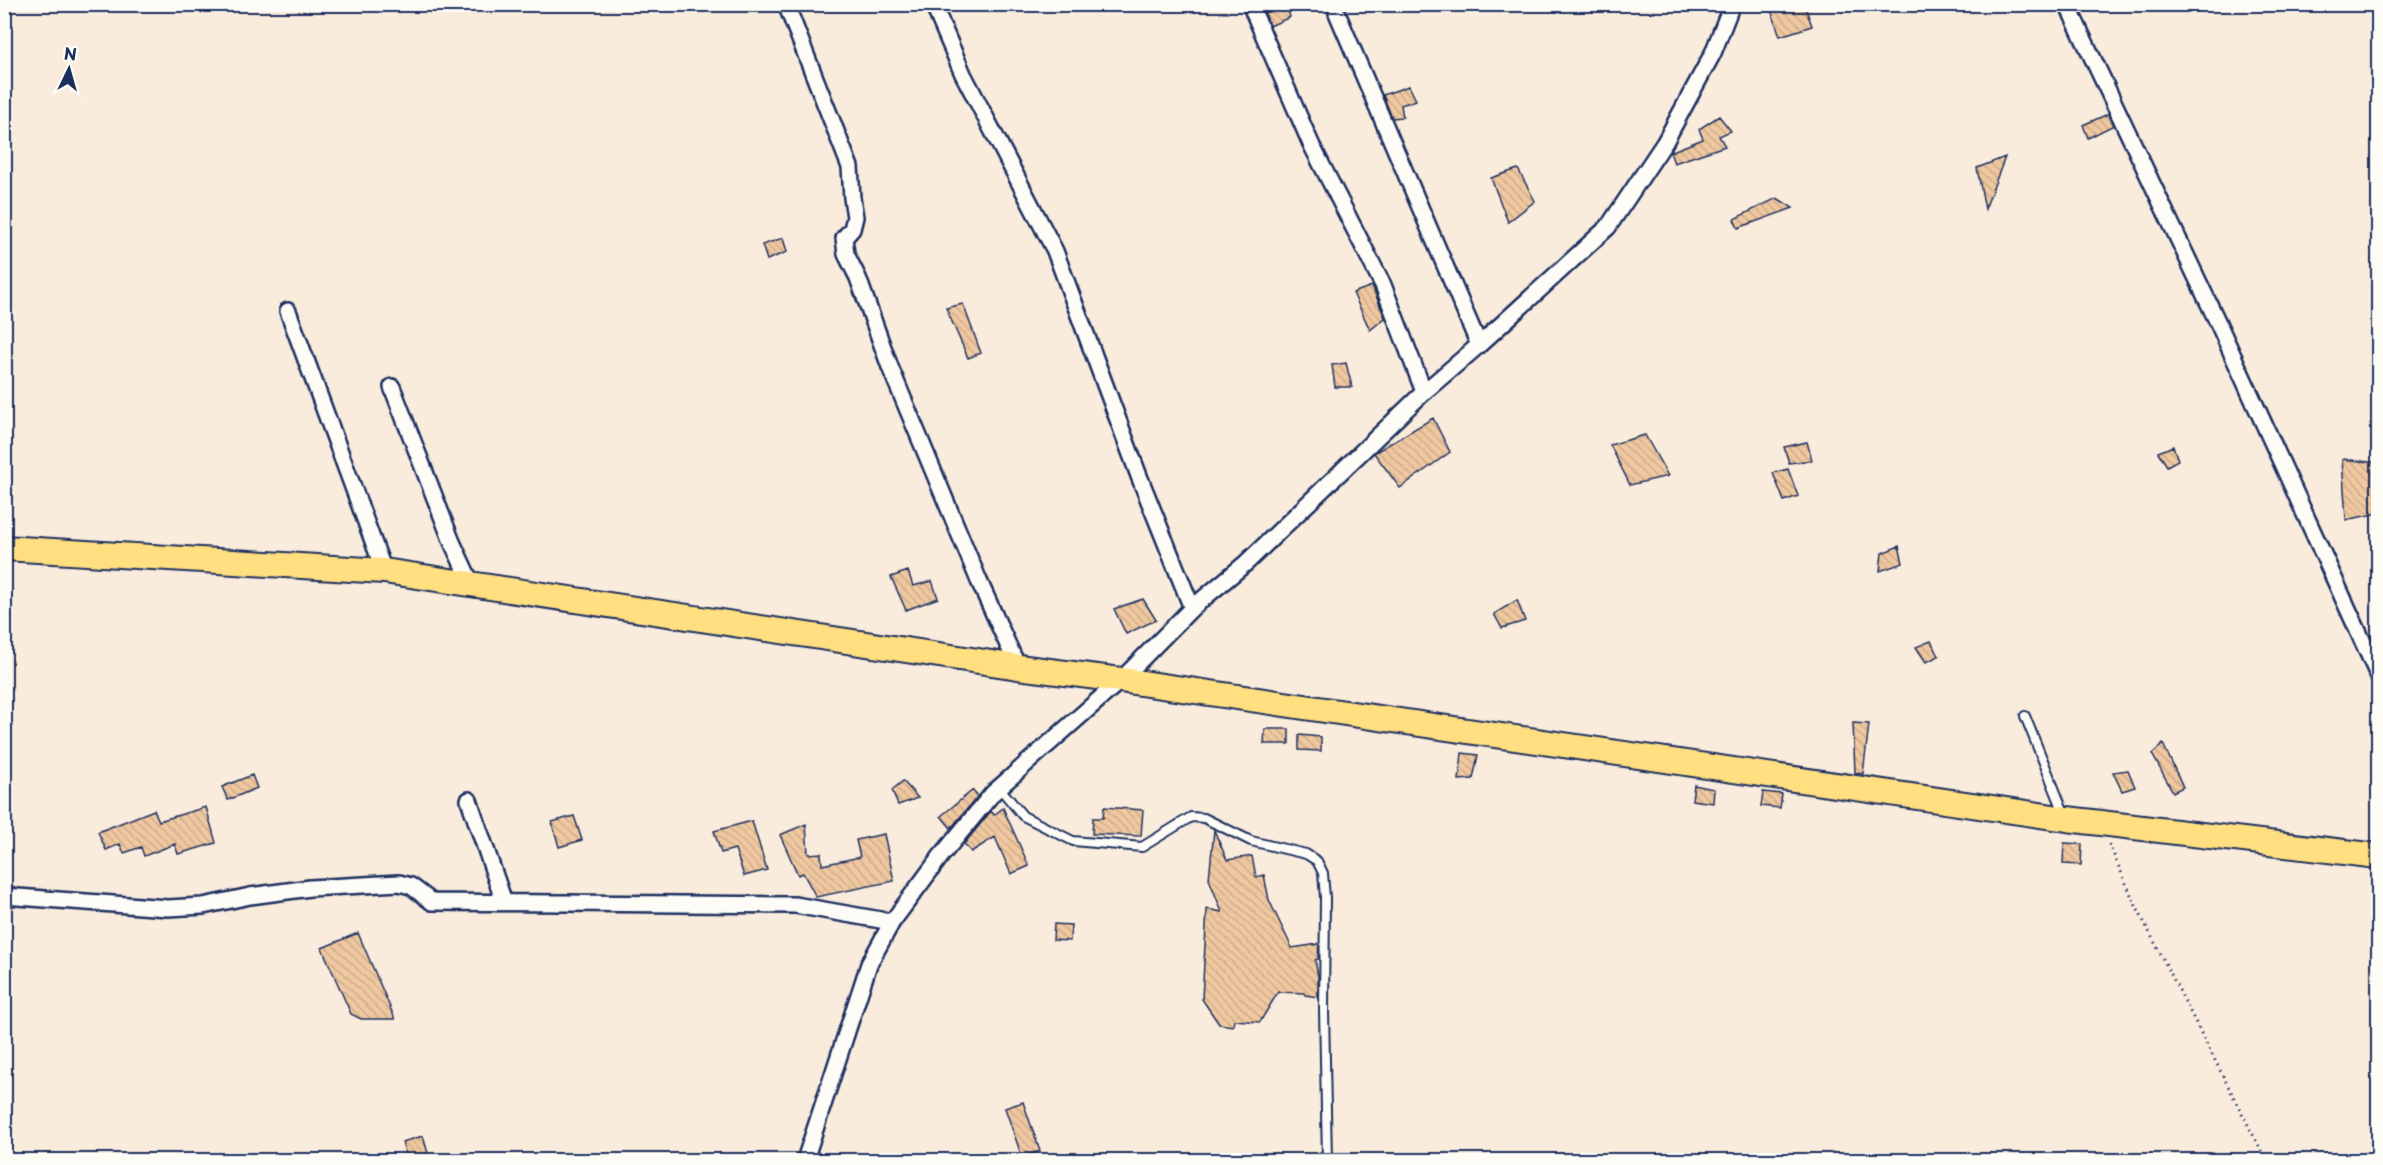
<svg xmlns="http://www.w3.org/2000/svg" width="2383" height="1165" font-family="'Playpen Sans',sans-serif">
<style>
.building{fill:url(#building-back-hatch);stroke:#1b2f5e;stroke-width:1.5}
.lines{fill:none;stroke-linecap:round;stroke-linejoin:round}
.lane-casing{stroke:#1b2f5e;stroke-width:12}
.street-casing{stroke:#1b2f5e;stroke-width:20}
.primary-casing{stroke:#1b2f5e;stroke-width:28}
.path{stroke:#1b2f5e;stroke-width:3;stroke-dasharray:1.5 4.5;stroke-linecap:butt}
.lane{stroke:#fdfcf7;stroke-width:8}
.street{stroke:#fdfcf7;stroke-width:15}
.primary{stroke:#ffdf80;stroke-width:24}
</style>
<defs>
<pattern id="building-back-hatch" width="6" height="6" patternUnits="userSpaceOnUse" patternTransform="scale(1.5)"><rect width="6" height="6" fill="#f0c8a0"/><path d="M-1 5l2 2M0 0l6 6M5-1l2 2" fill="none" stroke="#cdac8c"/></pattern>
</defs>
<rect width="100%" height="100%" fill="#f9ecdd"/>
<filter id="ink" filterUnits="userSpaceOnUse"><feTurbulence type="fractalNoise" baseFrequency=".0167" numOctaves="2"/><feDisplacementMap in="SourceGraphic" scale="12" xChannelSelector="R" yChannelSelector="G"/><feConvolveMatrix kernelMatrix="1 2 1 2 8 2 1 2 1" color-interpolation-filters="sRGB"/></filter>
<g filter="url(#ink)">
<path class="building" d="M1261 4H1286L1290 17 1270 26Z
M1769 4H1804L1812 26 1780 36Z
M1409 86 1416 100 1401 105 1403 117 1392 118 1383 95Z
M2108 114 2114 125 2088 138 2083 125Z
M1719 116 1731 131 1719 136 1725 146 1674 163 1670 152 1703 139 1699 129Z
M2005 157 1985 209 1977 168Z
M1518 169 1535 201 1508 222 1491 178Z
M1777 198 1793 208 1738 228 1734 219Z
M783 238 787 252 767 260 762 245Z
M1372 286 1385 318 1370 330 1353 293Z
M963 304 981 353 968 358 946 308Z
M1346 363 1352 387H1335L1332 365Z
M1433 418 1450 452 1400 488 1374 453Z
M1645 435 1668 476 1630 485 1610 445Z
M1807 442 1812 460 1789 463 1784 447Z
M2173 446 2178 460 2167 466 2158 452Z
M2342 459 2379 463V513L2346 520Z
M1788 469 1798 496 1784 501 1773 473Z
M1899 546 1903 563 1880 571 1882 553Z
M908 571 913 586 932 581 938 598 906 610 891 577Z
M1143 599 1156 620 1126 634 1114 609Z
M1517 600 1525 621 1502 628 1494 614Z
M1931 641 1939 656 1926 662 1916 647Z
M1853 723 1869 724 1863 774 1855 773Z
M1265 729H1289V744H1264Z
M1299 735 1321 737V751L1299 750Z
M2163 744 2183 787 2173 792 2152 754Z
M1462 753 1478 755 1473 779 1459 780Z
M2128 770 2135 787 2122 791 2113 772Z
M252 775 257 788 228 800 222 787Z
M903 781 918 798 898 805 892 790Z
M1694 785 1714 789 1713 803 1692 800Z
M973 790 978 796 951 828 941 816Z
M1763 792 1782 794 1780 808 1761 806Z
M206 807 216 843 178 854 175 844 144 856 141 847 124 853 120 844 106 850 98 832 154 810 159 821Z
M1104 807 1143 810 1141 836 1092 834 1093 818H1103Z
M1003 808 1029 866 1011 874 995 837 971 852 964 844 991 811 994 815Z
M574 816 582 840 559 847 552 822Z
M752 821 767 870 744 876 735 849 721 853 714 831Z
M806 824 808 854 821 853 822 865 860 857 856 840 884 834 894 881 816 897 803 873 798 875 780 835Z
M1214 830 1227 860 1252 856 1256 877 1264 875 1269 900 1292 948 1319 944 1318 959 1315 960 1318 976V997L1305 995 1304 993 1278 992 1260 1022 1234 1020 1233 1026 1219 1024 1202 999 1207 909 1222 912 1209 879Z
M2064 843 2082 844 2081 865 2063 864Z
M1054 924 1071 925 1070 941 1053 940Z
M358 933 395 1019H361L351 1014 322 948Z
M1023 1102 1040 1151 1022 1157 1005 1108Z
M423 1136 429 1157 408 1161 402 1142Z"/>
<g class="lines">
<g class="lane-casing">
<path id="lane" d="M2025 716 2065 815
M999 787 1023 816 1073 841 1142 847 1191 817 1204 818 1251 841 1306 854 1317 861 1323 873 1325 898 1324 1010 1327 1160"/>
</g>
<g class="street-casing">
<path id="street" d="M786 4 850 167 852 198 855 217 852 229 844 238 846 254 858 278 890 367 979 581 1018 667
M933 4 963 74 1055 251 1139 476 1192 608
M1250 4 1311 144 1383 285 1424 392
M2067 4 2219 325 2378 675
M1337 13 1479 345
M288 311 384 571
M392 387 452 542 471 583
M469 800 504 902
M4 896 168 908 203 906 250 896 310 888 399 883 411 886 432 902 795 905 892 922
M805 1160 869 964 892 922 941 856 993 793 1121 680 1192 608 1246 563 1424 392 1479 345 1608 227 1665 142 1713 53 1732 4"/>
</g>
<g class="primary-casing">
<path id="primary" d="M4 548 384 571 1018 667 1121 680 2067 819 2378 856"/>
</g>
<path class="path" d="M2109 844 2136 906 2266 1160"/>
<use href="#lane" class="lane"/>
<use href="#street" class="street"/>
<use href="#primary" class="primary"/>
</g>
</g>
<rect width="2383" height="1165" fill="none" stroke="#fdfcf7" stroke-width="24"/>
<rect x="12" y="12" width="2359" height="1141" fill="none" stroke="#1b2f5e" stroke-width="2" filter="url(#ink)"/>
<g transform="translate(69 69) rotate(5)" stroke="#fdfcf7" stroke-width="4.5" paint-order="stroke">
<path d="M0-4.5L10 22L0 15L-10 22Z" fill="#1b2f5e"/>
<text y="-9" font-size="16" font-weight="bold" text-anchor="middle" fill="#1b2f5e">N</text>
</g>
</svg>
